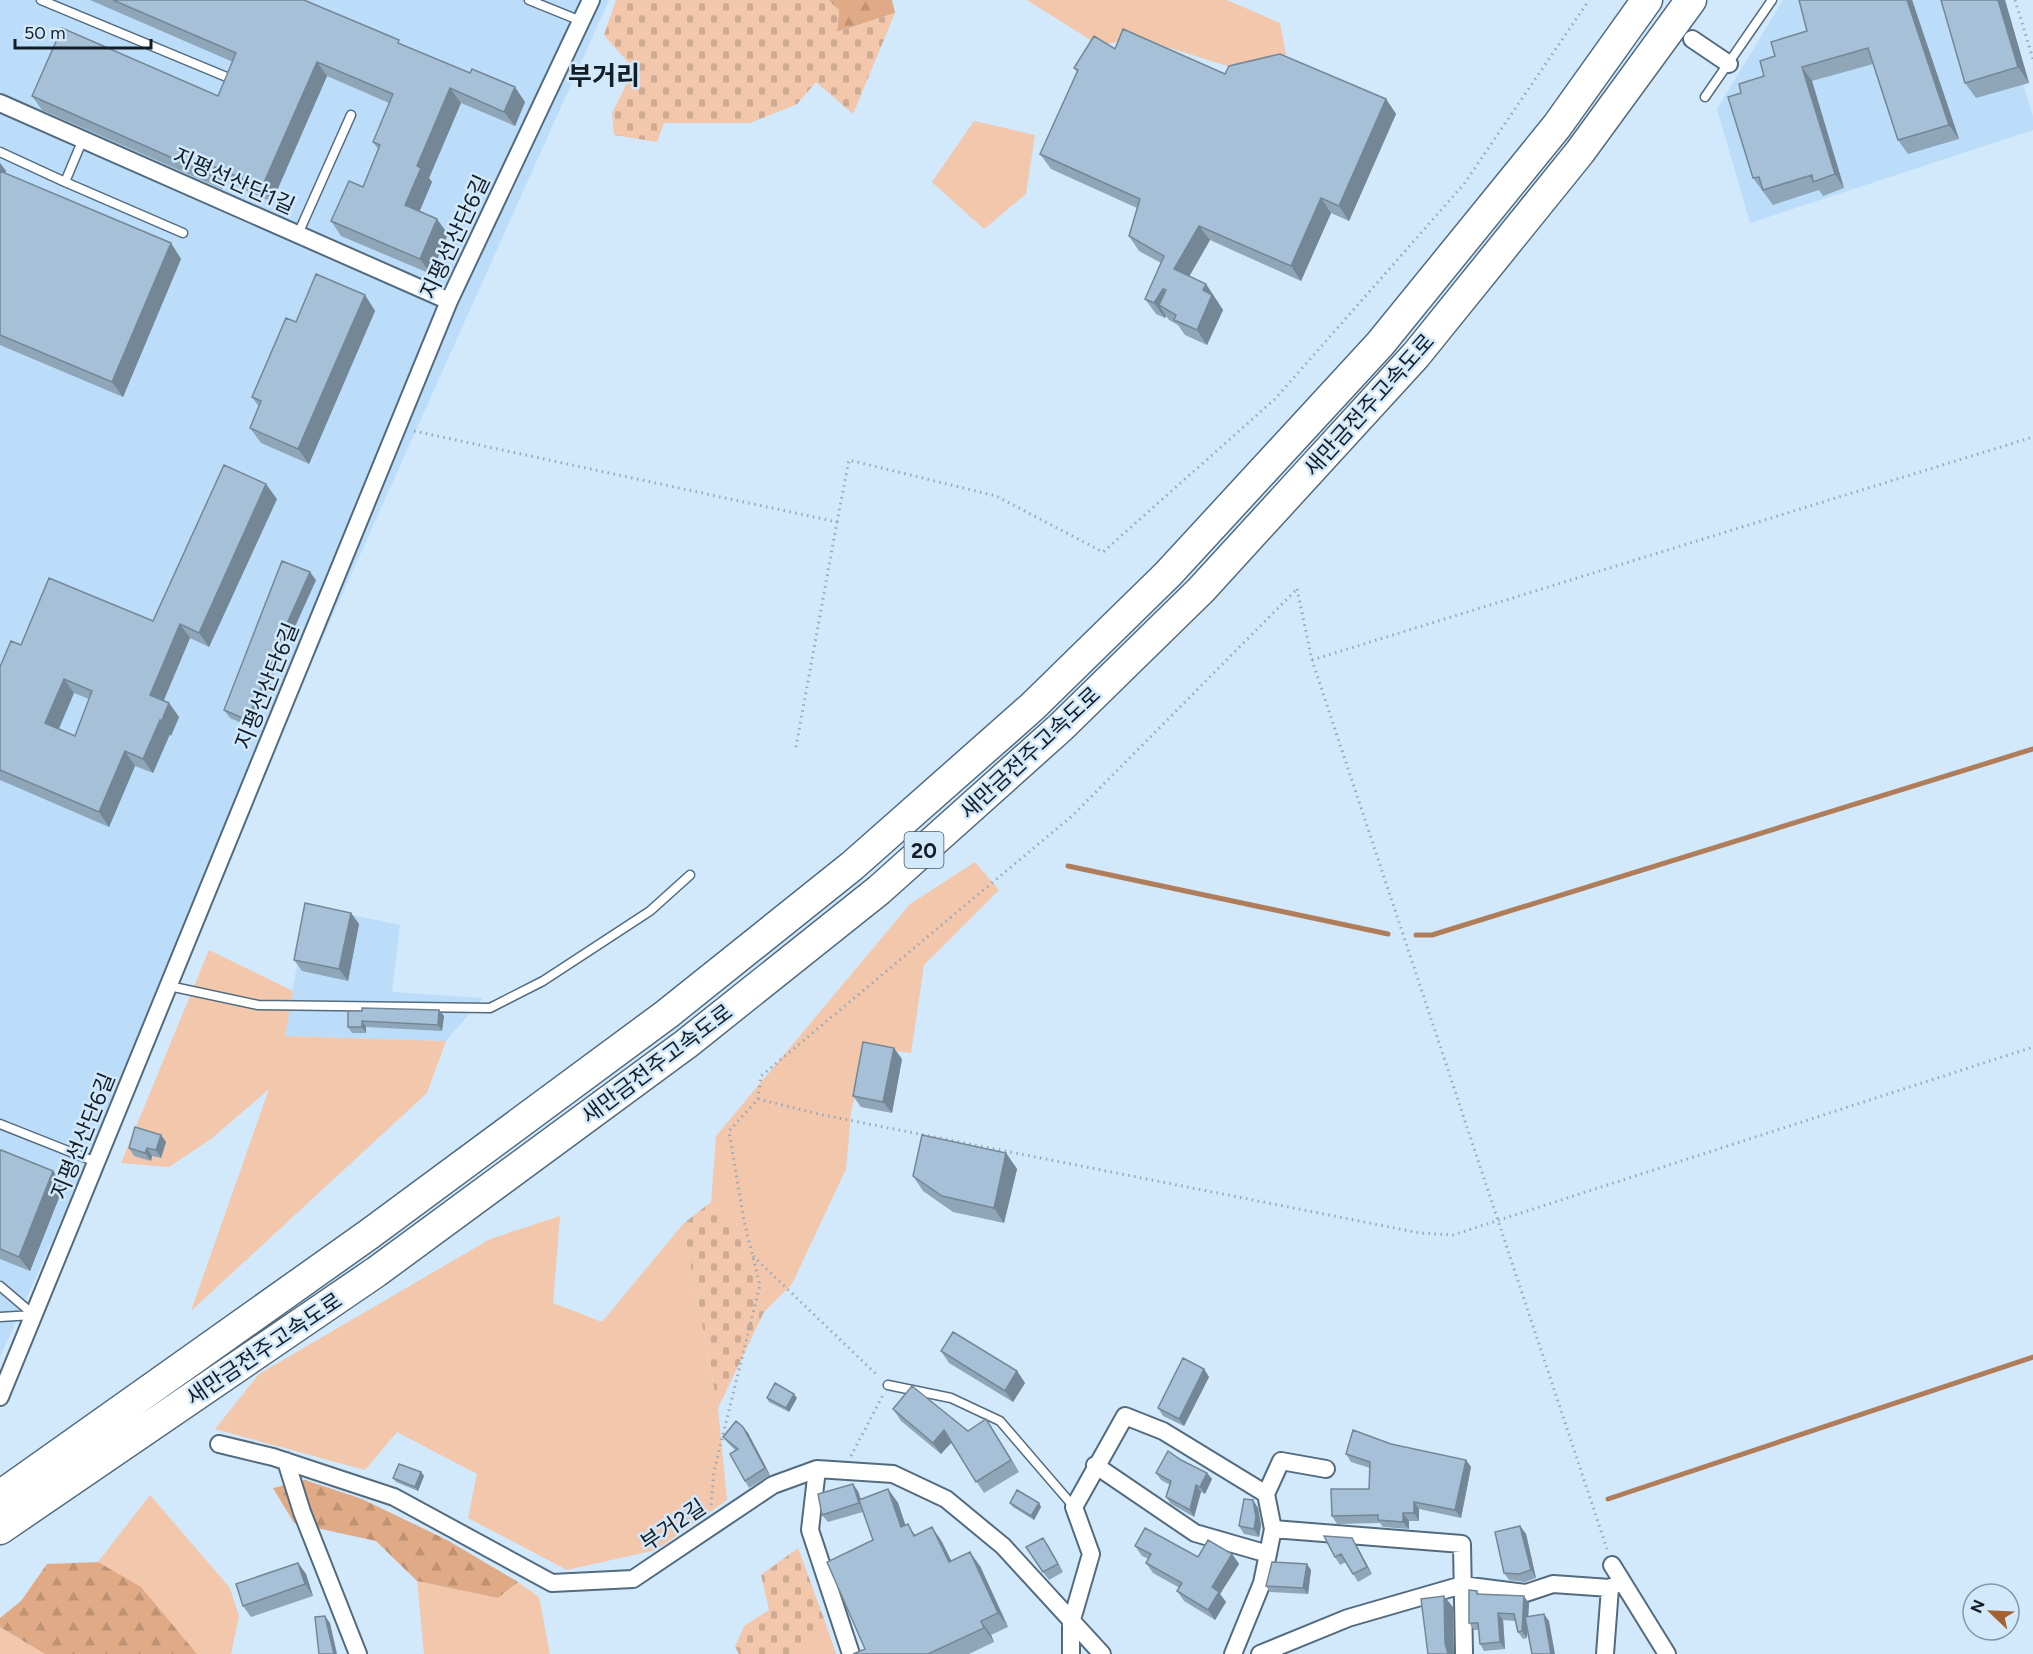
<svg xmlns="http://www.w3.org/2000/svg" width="2033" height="1654" font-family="Figtree,'Noto Sans KR',sans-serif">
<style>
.built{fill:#bbddf9}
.grass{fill:#f2c7ab}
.forest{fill:url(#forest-firs)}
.cemetery{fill:url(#cemetery-stones)}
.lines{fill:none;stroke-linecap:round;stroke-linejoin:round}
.stream{stroke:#b07d5b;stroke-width:5}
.lane-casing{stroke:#536b7f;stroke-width:11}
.street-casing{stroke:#536b7f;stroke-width:20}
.highway-casing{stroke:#536b7f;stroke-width:33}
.path{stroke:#97a9b9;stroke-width:3;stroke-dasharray:1.5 4.5;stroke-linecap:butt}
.lane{stroke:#fff;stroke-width:8}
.street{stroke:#fff;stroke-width:16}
.highway{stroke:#fff;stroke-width:30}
.wall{fill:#8fa6b9;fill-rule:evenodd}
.shaded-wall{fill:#748796}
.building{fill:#a6c1d7;stroke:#748796;stroke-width:1.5;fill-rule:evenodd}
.labels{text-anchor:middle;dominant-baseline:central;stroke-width:5;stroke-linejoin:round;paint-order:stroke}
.shield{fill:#d2e8fb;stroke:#4d5b66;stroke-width:1.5}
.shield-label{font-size:21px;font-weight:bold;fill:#141e26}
.street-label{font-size:22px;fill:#141e26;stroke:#d2e8fb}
.quarter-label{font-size:26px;font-weight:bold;fill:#141e26;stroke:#d2e8fb}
</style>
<defs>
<pattern id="forest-firs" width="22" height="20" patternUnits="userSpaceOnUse" patternTransform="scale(1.5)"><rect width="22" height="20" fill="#e0aa87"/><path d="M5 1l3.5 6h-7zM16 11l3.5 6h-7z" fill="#bf9274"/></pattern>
<pattern id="cemetery-stones" width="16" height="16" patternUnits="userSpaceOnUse" patternTransform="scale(1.5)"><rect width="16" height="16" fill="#f2c7ab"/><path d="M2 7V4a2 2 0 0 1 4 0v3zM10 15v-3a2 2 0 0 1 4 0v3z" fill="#cfaa93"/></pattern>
</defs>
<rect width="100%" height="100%" fill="#d2e8fb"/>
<path class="built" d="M0 0H609L0 1357Z
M1783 0H1997L2033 116V130L1750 223 1717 109Z
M308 906 400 925 392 992 483 998 446 1041 284 1036Z"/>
<path class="grass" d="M1027 0H1227L1280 23 1286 55 1237 69 1135 37 1100 46Z
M974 121 1035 135 1026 194 984 229 932 182Z
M975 862 999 890 924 965 911 1053 866 1047 851 1113 846 1169 792 1284 764 1312 735 1220 711 1203 716 1136 910 904Z
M209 950 293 991 285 1036 446 1041 427 1093 191 1311 269 1089 211 1139 169 1167 121 1163Z
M560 1216 553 1303 602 1322 683 1224 718 1408 727 1500 656 1550 567 1570 468 1518 477 1474 397 1432 365 1470 215 1429 259 1374 490 1239Z
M150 1495 230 1588 239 1616 231 1654H197L170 1624 98 1562Z
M417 1581 498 1598 518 1582 539 1597 550 1654H424Z
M0 1627 45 1654H0Z
M828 1630 836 1654H797L796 1651Z"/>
<path class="forest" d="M828 0H892L895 13 837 32 839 10Z
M305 1480 362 1499 447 1540 518 1582 498 1598 417 1581 376 1541 294 1523 273 1488Z
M98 1562 141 1587 197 1654H45L0 1627V1618L21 1601 47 1564Z"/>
<path class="cemetery" d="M616 0H828L839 10 837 32 895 13 853 114 816 82 797 104 750 123H664L657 142 614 135 612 113 634 69 604 35Z
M711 1202 735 1220 764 1312 718 1408 683 1224Z
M798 1548 828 1630 797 1651V1654H739L735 1647 744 1626 769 1610 761 1575Z"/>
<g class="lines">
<path class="stream" d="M1068 866 1388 934
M1416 935H1432L2033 749
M1608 1499 2033 1357"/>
<g class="lane-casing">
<path id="lane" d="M41 0 229 78
M529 0 581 21
M1705 97 1772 0
M83 139 65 182 183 233
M0 152 65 182
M298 234 351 115
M169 986 258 1005 490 1008 543 981 650 911 690 875
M0 1124 96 1162
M0 1286 34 1315
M0 1317 33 1315
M888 1385 951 1398 1000 1421 1074 1507"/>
</g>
<g class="street-casing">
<path id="street" d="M1692 39 1729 64
M0 103 449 301
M0 1397 449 301 591 0
M219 1444 273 1457 394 1497 552 1583 633 1579 773 1485 817 1469 893 1474 946 1499 1003 1546 1102 1654
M286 1461 302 1512 358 1654
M1095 1465 1195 1533 1268 1554
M817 1469 810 1530 851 1654
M1273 1529 1462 1544 1464 1654
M1612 1565 1667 1654
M1071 1654V1623L1091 1554 1074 1507 1125 1416 1163 1431 1266 1494
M1233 1654 1262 1583 1273 1529 1266 1494 1281 1461 1326 1469
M1260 1654 1348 1618 1462 1585 1526 1593 1553 1584 1610 1588 1621 1581
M1605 1654 1610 1588"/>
</g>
<g class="highway-casing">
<path id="highway" d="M0 1496 368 1235 667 1014 852 866 1032 707 1168 574 1380 344 1557 126 1647 0
M0 1529 376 1272 686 1044 879 890 1061 727 1201 590 1416 355 1580 152 1691 0"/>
</g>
<path class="path" d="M2015 0 2033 59
M414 431 837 522 796 747
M837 522 849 460 996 496 1103 552 1275 399 1464 184 1589 0
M1297 589 1312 660 1607 1549
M1312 660 2033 437
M758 1099 823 1115 1420 1233 1453 1235 2033 1047
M753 1256 878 1376
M851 1456 883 1395
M711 1505 714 1471 760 1285 744 1221 729 1131 758 1099 761 1076 1072 816 1297 589"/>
<use href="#lane" class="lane"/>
<use href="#street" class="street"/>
<use href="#highway" class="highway"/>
</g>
<path class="wall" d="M90 0H304L525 102 515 126 461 103 429 178 432 182 419 211 448 234 431 274 341 236 331 221 363 187 378 149 373 142 389 103 327 76 272 202 225 181 222 189 42 110 32 96H218L233 62Z
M1799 0H1912L1959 139 1908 154 1898 140 1873 64 1812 81 1844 188 1823 196 1819 190 1773 205 1753 178 1741 93 1764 76 1775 56 1807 31Z
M1941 0H2005L2029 83 1976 98 1965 83Z
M1115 49 1225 74 1386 99 1396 114 1349 221 1331 213 1301 281 1210 240 1189 276 1206 284 1223 310 1207 345 1185 335 1178 325 1169 320 1166 316 1165 318 1156 314 1145 299 1161 263 1139 251 1129 236 1137 208 1051 169 1040 154 1077 72 1074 68Z
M0 163 6 171 5 173 171 243 181 259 123 397 0 345Z
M365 295 375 311 309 464 261 443 250 428 259 407 252 397 296 322Z
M277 499 209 647 190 638 164 700 169 703 179 717 171 736 170 734 153 773 135 766 109 827 0 780V667L21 645 153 621ZM74 693 89 699 75 736 59 729Z
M316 580 270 682 271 684 253 728 230 718 224 710Z
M351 913 359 924 348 981 302 971 294 960Z
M439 1010 444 1016 442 1031 366 1027V1033H352L348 1027V1011Z
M902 1059 892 1113 861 1107 853 1096Z
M161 1135 166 1142 161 1158 152 1156 151 1161 134 1156 129 1148Z
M0 1152 53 1171 64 1185 30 1271 0 1259Z
M1006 1153 1017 1169 1004 1223 953 1212 923 1191 913 1176Z
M941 1351 1017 1371 1025 1383 1013 1402 949 1363Z
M1204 1369 1209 1377 1184 1426 1163 1416 1158 1408Z
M767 1398H797L789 1412 769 1402Z
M893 1409 968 1431 986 1419 1019 1472 984 1493 951 1442 941 1454 901 1421Z
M743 1427 748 1433 770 1475 749 1488 745 1481 736 1451 728 1443 723 1437Z
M1391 1444 1466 1460 1471 1467 1461 1518 1419 1509V1521H1409V1529L1383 1527 1380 1523 1337 1524 1332 1516 1369 1489 1370 1468 1351 1462 1346 1454Z
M1181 1460 1207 1473 1212 1479 1205 1494 1201 1492 1194 1517 1171 1504 1166 1497 1170 1485 1161 1480 1156 1473Z
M421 1472 424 1476 418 1491 396 1482 393 1478Z
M888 1489 898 1503 905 1525 916 1535 932 1527 942 1542 951 1561 980 1566 1008 1627 991 1635 994 1642 969 1654H853L865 1649 873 1540 863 1512 828 1522 822 1515 858 1491 861 1499Z
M1253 1500 1258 1508 1261 1525 1259 1537 1244 1534 1239 1526Z
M1010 1503H1039L1041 1507 1034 1520 1013 1507Z
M1520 1526 1526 1534 1536 1578 1525 1582 1509 1580 1504 1573Z
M1048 1545 1063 1572 1049 1580 1043 1572Z
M1135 1546 1198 1557 1232 1554 1239 1564 1220 1594 1226 1602 1215 1620 1184 1601 1177 1591 1180 1588 1153 1573 1146 1563 1149 1559 1142 1556Z
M1357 1546 1372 1574 1358 1582 1346 1562 1340 1565 1335 1557Z
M298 1563 306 1574 313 1596 251 1617 243 1606Z
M1311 1570 1308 1594 1270 1592 1266 1586Z
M1477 1591 1479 1594 1529 1603 1528 1617 1549 1621 1527 1629V1638L1523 1639 1518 1632 1515 1621 1503 1620 1505 1649 1484 1651 1480 1644 1479 1630H1474L1469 1623Z"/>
<path class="shaded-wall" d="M1907 0H1912L1959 139 1949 125Z
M1998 0H2005L2029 83 2018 67Z
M317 62 327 76 272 202 262 187Z
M1802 67 1812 81 1844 188 1835 174Z
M515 87 525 102 515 126 504 112Z
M450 88 461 103 429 178 432 182 416 220 405 205 417 166Z
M1386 99 1396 114 1349 221 1339 206Z
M0 163 6 171 1 182 0 181Z
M215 167 225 181 222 189 211 175Z
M1321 198 1331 213 1301 281 1291 266Z
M437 219 448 234 431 274 420 259Z
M1199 226 1210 240 1185 284 1174 269Z
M171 243 181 259 123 397 112 382Z
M1206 284 1223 310 1207 345 1197 330 1203 290Z
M1163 289 1173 304 1159 305 1166 316 1165 318 1154 303Z
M365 295 375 311 309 464 298 449Z
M266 484 277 499 209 647 199 633Z
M310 572 316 580 270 682 271 684 253 728 247 720 264 675Z
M180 624 190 638 160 709 150 695Z
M64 679 74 693 55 737 45 723Z
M169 703 179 717 171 736 170 734 153 773 143 759 160 720Z
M125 751 135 766 109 827 99 812Z
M351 913 359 924 348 981 339 969Z
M439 1010 444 1016 442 1031 438 1025Z
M362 1021 366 1027V1033L362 1027Z
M894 1048 902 1059 892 1113 883 1102Z
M161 1135 166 1142 161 1158 156 1150Z
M147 1148 152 1156 151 1161 145 1153Z
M1006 1153 1017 1169 1004 1223 994 1208Z
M53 1171 64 1185 30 1271 19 1257Z
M1204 1369 1209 1377 1184 1426 1179 1419Z
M1017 1371 1025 1383 1013 1402 1005 1391Z
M794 1394 797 1398 789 1412 786 1408Z
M986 1419 994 1431 1019 1472 1011 1460Z
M743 1427 748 1433 770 1475 765 1468Z
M944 1430 952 1442 941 1454 933 1443Z
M1466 1460 1471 1467 1461 1518 1455 1510Z
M421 1472 424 1476 418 1491 415 1487Z
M1207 1473 1212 1479 1205 1494 1200 1487Z
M853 1484 858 1491 864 1511 859 1503Z
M1196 1485 1201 1492 1194 1517 1190 1510Z
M888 1489 898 1503 911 1541 901 1527Z
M1253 1500 1258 1508 1261 1525 1259 1537 1254 1529Z
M1414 1502 1419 1509V1521L1414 1513Z
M1039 1503 1041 1507 1034 1520 1031 1516Z
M1403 1513 1409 1521V1529L1403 1522Z
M1520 1526 1526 1534 1536 1578 1531 1570Z
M932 1527 942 1542 959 1576 949 1562Z
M1043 1538 1048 1545 1063 1572 1058 1564Z
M1352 1538 1357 1546 1372 1574 1367 1567Z
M970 1552 980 1566 1008 1627 998 1613Z
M1232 1554 1239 1564 1220 1594 1226 1602 1215 1620 1208 1610 1212 1587Z
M298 1563 306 1574 313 1596 305 1584Z
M1307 1564 1311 1570 1308 1594 1303 1588Z
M1444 1596 1453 1607 1454 1654H1448L1445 1643Z
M1524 1596 1529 1603 1527 1638 1522 1631Z
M1498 1613 1503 1620 1505 1649 1500 1642Z
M1544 1614 1549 1621 1555 1654H1551Z
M325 1616 330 1623 337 1654H334Z
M981 1621 991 1635 994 1642 984 1628Z"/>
<path class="building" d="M113 0H304L399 40 398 43 470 73 472 69 515 87 504 112 450 88 417 166 421 168 405 205 437 219 420 259 331 221 349 181 363 187 380 145 373 142 393 94 317 62 262 187 215 167 211 175 32 96 62 28 218 96 236 53Z
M1799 0H1907L1949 125 1898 140 1868 48 1802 67 1835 174 1813 182 1812 175 1763 190 1759 177 1753 178 1728 97 1741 93 1739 84 1764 76 1760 61 1775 56 1771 42 1807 31Z
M1941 0H1998L2018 67 1965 83Z
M1123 29 1225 74 1229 66 1280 54 1386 99 1339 206 1321 198 1291 266 1199 226 1174 269 1206 284 1203 290 1212 295 1197 330 1174 320 1176 315 1159 305 1166 290 1163 289 1154 303 1145 299 1164 256 1129 236 1140 199 1040 154 1078 70 1074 68 1094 36 1115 49Z
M0 171 171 243 112 382 0 335Z
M316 274 365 295 298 449 250 428 261 401 252 397 286 318 296 322Z
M224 465 266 484 199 633 180 624 150 695 169 703 161 722 160 720 143 759 125 751 99 812 0 770V667L11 641 21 645 49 578 153 621ZM64 679 92 691 75 736 45 723Z
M282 561 310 572 264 675 266 676 247 720 224 710Z
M305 903 351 913 339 969 294 960Z
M362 1008 439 1010 438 1025 362 1021V1027H348V1011H362Z
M863 1042 894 1048 883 1102 853 1096Z
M135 1127 161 1135 156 1150 147 1148 145 1153 129 1148Z
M922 1135 1006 1153 994 1208 942 1196 913 1176Z
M1 1150 53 1171 19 1257 0 1249V1152Z
M953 1332 1017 1371 1005 1391 941 1351Z
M1183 1358 1204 1369 1179 1419 1158 1408Z
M775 1383 794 1394 786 1408 767 1398Z
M912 1386 968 1431 986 1419 1011 1460 976 1482 944 1430 933 1443 893 1409Z
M736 1421 743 1427 765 1468 745 1481 730 1454 738 1449 723 1437Z
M1353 1430 1391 1444 1466 1460 1455 1510 1414 1502V1513H1403V1522L1378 1520V1515L1332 1516 1331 1489H1369L1370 1462 1346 1454Z
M1168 1451 1181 1460 1207 1473 1200 1487 1196 1485 1190 1510 1166 1497 1171 1481 1156 1473Z
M399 1464 421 1472 415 1487 393 1478Z
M853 1484 859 1503 822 1515 818 1494Z
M888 1489 901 1527 908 1524 914 1536 932 1527 949 1562 970 1552 998 1613 981 1621 984 1628 928 1654H853L865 1649 827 1562 873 1540 859 1500Z
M1017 1490 1039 1503 1031 1516 1010 1503Z
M1244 1499 1253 1500 1256 1517 1254 1529 1239 1526Z
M1520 1526 1531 1570 1519 1574 1504 1573 1495 1532Z
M1145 1528 1198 1557 1208 1540 1232 1554 1212 1587 1219 1592 1208 1610 1177 1591 1182 1583 1146 1563 1151 1554 1135 1546Z
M1324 1536 1352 1538 1367 1567 1353 1574 1341 1554 1335 1557Z
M1043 1538 1058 1564 1043 1572 1026 1547Z
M1272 1562 1307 1564 1303 1588 1266 1586Z
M298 1563 305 1584 243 1606 236 1584Z
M1469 1590 1477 1591V1594L1524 1596 1522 1631 1518 1632 1514 1614 1498 1613 1500 1642 1480 1644 1478 1623H1469Z
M1444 1596 1445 1643 1448 1654H1428L1421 1599Z
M1544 1614 1551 1654H1532L1525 1617Z
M325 1616 334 1654H319L315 1617Z"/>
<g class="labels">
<rect class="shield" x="904.5" y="832" width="39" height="36" rx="4.5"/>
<g class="shield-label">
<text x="924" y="850">20</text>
</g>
<g class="street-label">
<text transform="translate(234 181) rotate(24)">지평선산단1길</text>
<text transform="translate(455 237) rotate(-65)">지평선산단6길</text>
<text transform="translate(1369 405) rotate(-48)">새만금전주고속도로</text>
<text transform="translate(267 686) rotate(-68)">지평선산단6길</text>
<text transform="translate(1030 753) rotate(-43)">새만금전주고속도로</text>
<text transform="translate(657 1064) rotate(-37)">새만금전주고속도로</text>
<text transform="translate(83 1136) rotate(-68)">지평선산단6길</text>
<text transform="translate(264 1349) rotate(-34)">새만금전주고속도로</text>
<text transform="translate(673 1525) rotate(-34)">부거2길</text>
</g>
<g class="quarter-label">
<text x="604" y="76">부거리</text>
</g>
</g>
<g transform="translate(1991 1612) rotate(293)"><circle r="28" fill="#d2e8fb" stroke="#8697a6" stroke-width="1.5"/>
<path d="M0-4.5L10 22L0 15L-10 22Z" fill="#a56231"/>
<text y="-9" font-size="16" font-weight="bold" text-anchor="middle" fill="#141e26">N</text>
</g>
<path d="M15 39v9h136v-9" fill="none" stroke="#141e26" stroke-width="3"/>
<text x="24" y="39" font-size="18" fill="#141e26" stroke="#d2e8fb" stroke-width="4.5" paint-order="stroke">50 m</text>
</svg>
